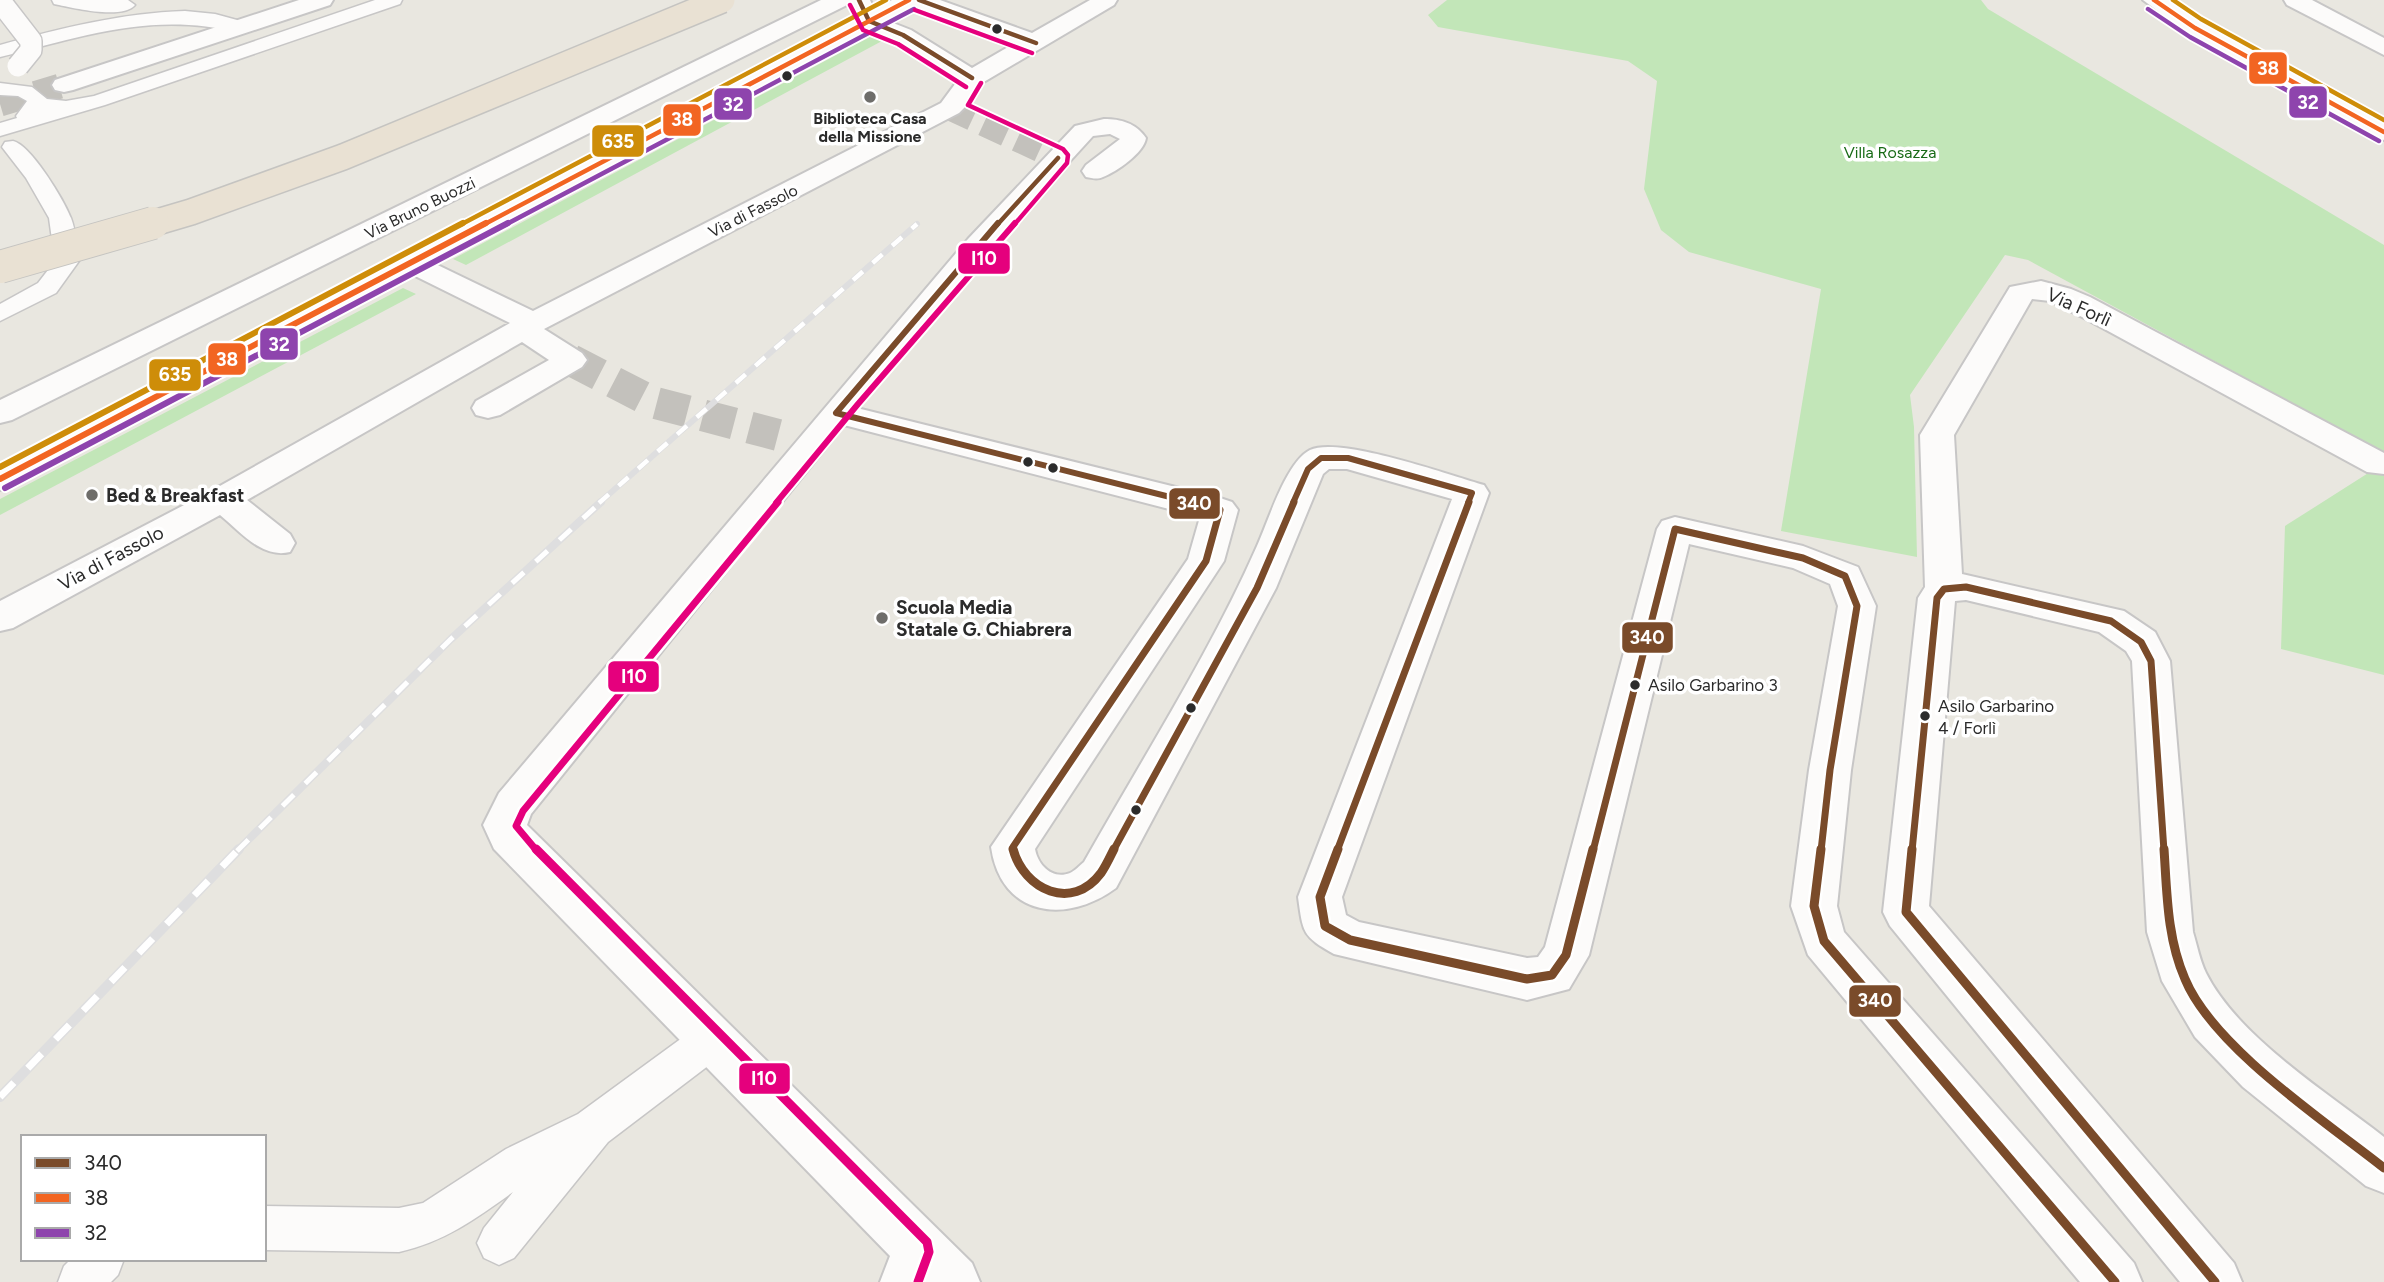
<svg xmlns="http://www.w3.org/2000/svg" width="2384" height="1282" font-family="Figtree,sans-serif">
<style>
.green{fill:#c2e6b8}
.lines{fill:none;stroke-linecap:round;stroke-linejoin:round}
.street-tunnel-far1{stroke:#c3c1bc;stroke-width:25;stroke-dasharray:25 12;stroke-linecap:butt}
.street-tunnel{stroke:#c3c1bc;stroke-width:32;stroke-dasharray:32 16;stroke-linecap:butt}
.lane-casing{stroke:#c7c6c6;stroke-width:3}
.street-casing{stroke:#c7c6c6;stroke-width:4}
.secondary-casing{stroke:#c7c6c6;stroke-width:4}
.lane{fill:#fcfbfa;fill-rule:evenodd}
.street{fill:#fcfbfa;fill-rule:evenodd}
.secondary{fill:#fcfbfa;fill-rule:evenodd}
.rail-far2-casing{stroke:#dededf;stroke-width:6}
.rail-far1-casing{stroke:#dededf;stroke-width:8}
.rail-casing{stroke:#dededf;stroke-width:10}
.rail-far2{stroke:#fff;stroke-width:4.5;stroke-dasharray:13;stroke-linecap:butt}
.rail-far1{stroke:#fff;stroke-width:5;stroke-dasharray:16;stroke-linecap:butt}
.rail{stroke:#fff;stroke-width:7;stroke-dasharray:20;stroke-linecap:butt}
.lane-bridge-casing{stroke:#c7c6c6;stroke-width:24;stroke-linecap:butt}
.highway-bridge-far1-casing{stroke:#c5c4c1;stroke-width:28;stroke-linecap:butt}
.highway-bridge-casing{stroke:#c5c4c1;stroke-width:34;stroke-linecap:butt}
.lane-bridge{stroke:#fcfbfa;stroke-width:21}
.highway-bridge-far1{stroke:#e9e1d3;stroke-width:25}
.highway-bridge{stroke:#e9e1d3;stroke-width:32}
.bus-1-far3-casing{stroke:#fff;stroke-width:8}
.bus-1-far2-casing{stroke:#fff;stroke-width:10}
.bus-1-far1-casing{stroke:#fff;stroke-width:12}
.bus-1-casing{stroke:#fff;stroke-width:14}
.bus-2-far1-casing{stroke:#fff;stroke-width:8}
.bus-2-casing{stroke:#fff;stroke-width:10}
.bus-3-far1-casing{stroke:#fff;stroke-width:8}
.bus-3-casing{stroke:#fff;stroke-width:10}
.bus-4-far1-casing{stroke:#fff;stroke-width:8}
.bus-4-casing{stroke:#fff;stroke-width:10}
.bus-5-far3-casing{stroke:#fff;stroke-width:8}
.bus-5-far2-casing{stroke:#fff;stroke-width:10}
.bus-5-far1-casing{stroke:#fff;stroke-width:12}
.bus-5-casing{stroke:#fff;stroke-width:14}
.bus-1-far3{stroke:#7a4b2a;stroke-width:4.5}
.bus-1-far2{stroke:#7a4b2a;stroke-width:6}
.bus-1-far1{stroke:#7a4b2a;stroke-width:7}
.bus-1{stroke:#7a4b2a;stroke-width:9}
.bus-2-far1{stroke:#f26522;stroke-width:4.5}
.bus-2{stroke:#f26522;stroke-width:6}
.bus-3-far1{stroke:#8e44ad;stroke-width:4.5}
.bus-3{stroke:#8e44ad;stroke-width:6}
.bus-4-far1{stroke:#ce8d09;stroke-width:4.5}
.bus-4{stroke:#ce8d09;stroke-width:6}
.bus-5-far3{stroke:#e5007d;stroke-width:4.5}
.bus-5-far2{stroke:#e5007d;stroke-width:6}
.bus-5-far1{stroke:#e5007d;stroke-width:7}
.bus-5{stroke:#e5007d;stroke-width:9}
.bus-dot{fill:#2b2b2b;stroke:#fff;stroke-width:2.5}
.poi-dot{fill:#6e6d6a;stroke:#fff;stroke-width:2.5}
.labels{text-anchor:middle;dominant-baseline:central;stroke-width:7;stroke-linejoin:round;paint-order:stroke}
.far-poi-label{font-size:16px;font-weight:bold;fill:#2b2b2b;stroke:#fff}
.far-park-label{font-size:16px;fill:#196b17;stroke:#fff}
.far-street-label{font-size:16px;fill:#2b2b2b;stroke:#fff}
.bus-label{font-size:17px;fill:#2b2b2b;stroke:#fff;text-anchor:start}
.street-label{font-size:19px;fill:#2b2b2b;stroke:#fff}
.poi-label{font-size:19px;font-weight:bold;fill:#2b2b2b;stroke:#fff;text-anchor:start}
.line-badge{stroke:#fff;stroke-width:2.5}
.badge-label{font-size:19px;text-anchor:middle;font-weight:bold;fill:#fff}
</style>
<rect width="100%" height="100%" fill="#e9e7e0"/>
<path class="green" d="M1447 0H1981L1988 9 2384 245V453L2028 260 2005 255 1910 395 1914 427 1917 557 1781 531 1821 289 1689 252 1661 230 1644 189 1657 81 1628 61 1438 27 1428 15Z
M883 30 895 34 466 265 453 259Z
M403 288 416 294 0 515V499Z
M2384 463V675L2281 649 2285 526Z"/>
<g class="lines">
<path class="street-tunnel-far1" d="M0 104 64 85
M950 108 1058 158"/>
<path class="street-tunnel" d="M571 360 652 402 778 435"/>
<g class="lane-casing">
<path id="lane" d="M52 0H128L135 5C122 20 73 8 54 4Z
M375 0H402L400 4 105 105 0 136V123L17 118 16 116 27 101 18 96 0 95V83L32 87 47 99 66 101 94 96Z
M185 11 215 14 248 23 251 27 241 33C153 11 85 36 0 57V45C61 28 122 13 185 11Z
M13 141C31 145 64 200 71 218 76 231 77 247 79 261L56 293 0 321V304L38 283 55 261 49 218 26 178 2 147 5 142Z
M711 1022 725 1027 731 1040 725 1053 608 1142 514 1258 499 1265 484 1258 477 1243 484 1228 513 1192C477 1218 444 1242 399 1252L264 1250V1206L399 1208 423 1203 506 1149 578 1114 697 1027Z
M71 1259H124L118 1275 111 1282H58L64 1266Z"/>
</g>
<g class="street-casing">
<path id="street" d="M299 0H333L330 5 73 90 64 92 55 90 52 85 55 80Z
M848 0H870L878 17 911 30 972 68 1015 43 911 5 908 0H940L1032 33 1090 0H1117L1114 5 982 83 970 102 959 113 544 329 582 353 587 360 582 367 500 415 488 418 476 415 472 408 476 401 549 360 522 342 247 500 290 534 295 543 290 552C262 559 241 532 220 515L13 628 0 631V601L211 491 510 323 401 269 396 263 401 257 411 254 421 257 533 311 941 103 958 80 895 40 861 26Z
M2284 0H2312L2384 38V55L2287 5Z
M1104 119C1121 119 1136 123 1146 138 1144 153 1116 172 1103 177 1097 180 1092 178 1086 177L1082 171 1086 165 1120 139 1110 134 1093 136 988 251 857 408 1220 498 1232 502 1238 510 1224 561 1035 849C1038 865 1052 880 1070 873 1075 871 1080 865 1084 862 1142 759 1210 653 1257 546 1268 522 1286 462 1310 450 1340 436 1449 475 1484 485L1489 493 1342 897 1346 915 1359 922 1527 958 1538 957 1545 947 1657 529 1662 521 1675 517 1803 546 1858 567 1876 606 1851 770 1837 906 1844 932 2134 1263 2142 1282H2080L1808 955 1791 906 1809 770 1838 606 1830 584 1793 568 1689 544 1589 955 1569 989 1527 1000 1334 954C1302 936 1303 933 1298 897L1452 499 1347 469H1329L1323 474 1276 588 1116 888C1066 925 1001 917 991 847L1188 559 1200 517 844 425 531 814 527 825 972 1263 980 1282H880L890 1256 494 849 483 825 499 793 968 239 1075 126Z
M2041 281 2071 289 2090 297 2384 453V474L2367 472 2086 319 2050 301 2032 299 1954 435 1962 574 2124 611 2155 632 2170 661 2193 932C2197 945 2200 961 2206 973 2238 1037 2328 1093 2384 1137V1193L2366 1186 2243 1087 2195 1037 2162 981 2147 932 2132 661 2126 651 2099 632 1966 600 1955 601 1929 906 2234 1263 2242 1282H2180L1890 926 1883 912 1918 598 1925 587 1920 435 2010 287Z"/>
</g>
<g class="secondary-casing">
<path id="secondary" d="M821 0H850L847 5 12 420 0 423V400Z
M892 0H920L917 5 12 487 0 490V465Z
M2143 0H2169L2203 23 2384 122V140L2375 137 2187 33Z"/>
</g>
<use href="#lane" class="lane"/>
<use href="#street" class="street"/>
<use href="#secondary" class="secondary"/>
<g class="rail-far2-casing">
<path id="rail-far2" d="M599 503 917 224"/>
</g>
<g class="rail-far1-casing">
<path id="rail-far1" d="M237 851 451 639 601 502"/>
</g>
<g class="rail-casing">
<path id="rail" d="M0 1097 239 849"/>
</g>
<use href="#rail-far2" class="rail-far2"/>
<use href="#rail-far1" class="rail-far1"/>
<use href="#rail" class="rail"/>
<g class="lane-bridge-casing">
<path id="lane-bridge" d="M0 1 31 41V50L18 66"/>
</g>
<g class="highway-bridge-far1-casing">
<path id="highway-bridge-far1" d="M147 225 191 212 343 157 722 0"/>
</g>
<g class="highway-bridge-casing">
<path id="highway-bridge" d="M0 267 153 223"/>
</g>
<use href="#lane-bridge" class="lane-bridge"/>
<use href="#highway-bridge-far1" class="highway-bridge-far1"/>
<use href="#highway-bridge" class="highway-bridge"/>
<g class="bus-1-far3-casing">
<path id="bus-1-far3" d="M859 0 869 21 903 35 972 78
M919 0 1036 43
M997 225 1058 158"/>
</g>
<g class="bus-1-far2-casing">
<path id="bus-1-far2" d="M836 413 1194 503
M836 413 998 223
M1293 503 1308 469 1321 458H1348L1472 493 1468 503"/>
</g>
<g class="bus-1-far1-casing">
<path id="bus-1-far1" d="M1014 851 1013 847 1206 561 1220 510 1187 502
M1113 851 1257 588 1294 502
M1337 851 1469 502
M1593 851 1675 529 1803 558 1845 576 1857 606 1830 770 1821 851
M1912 851 1937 598 1944 589 1966 587 2111 621 2141 642 2151 661 2164 851"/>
</g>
<g class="bus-1-casing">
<path id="bus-1" d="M1013 849C1024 890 1072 912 1101 873 1106 866 1110 857 1114 849
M1338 849 1320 897 1325 926 1350 940 1527 979 1552 975 1566 955 1593 849
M1821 849 1814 906 1824 941 2115 1282
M1912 849 1906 912 2215 1282
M2164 849C2167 893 2167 938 2185 979 2213 1047 2326 1122 2384 1168"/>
</g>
<g class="bus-2-far1-casing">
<path id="bus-2-far1" d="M2154 0 2195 28 2384 132
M483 225 909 0"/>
</g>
<g class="bus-2-casing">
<path id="bus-2" d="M0 479 486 223"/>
</g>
<g class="bus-3-far1-casing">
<path id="bus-3-far1" d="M2148 9 2190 37 2379 141
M505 225 914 9"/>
</g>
<g class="bus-3-casing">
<path id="bus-3" d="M5 488 508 223"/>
</g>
<g class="bus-4-far1-casing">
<path id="bus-4-far1" d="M2173 0 2201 19 2384 120
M460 225 886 0"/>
</g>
<g class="bus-4-casing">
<path id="bus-4" d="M0 467 463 223"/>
</g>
<g class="bus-5-far3-casing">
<path id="bus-5-far3" d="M850 5 863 30 898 44 966 87
M915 10 1032 53
M981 83 968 105 1063 149 1068 155 1067 163 1014 225"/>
</g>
<g class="bus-5-far2-casing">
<path id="bus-5-far2" d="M776 503 858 404 1015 223"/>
</g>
<g class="bus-5-far1-casing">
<path id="bus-5-far1" d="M537 851 516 826 523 811 778 502"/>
</g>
<g class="bus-5-casing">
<path id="bus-5" d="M536 849 927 1242 929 1252 918 1282"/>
</g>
<use href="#bus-1-far3" class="bus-1-far3"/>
<use href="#bus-1-far2" class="bus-1-far2"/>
<use href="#bus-1-far1" class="bus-1-far1"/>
<use href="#bus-1" class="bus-1"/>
<use href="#bus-2-far1" class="bus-2-far1"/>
<use href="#bus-2" class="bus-2"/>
<use href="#bus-3-far1" class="bus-3-far1"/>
<use href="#bus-3" class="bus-3"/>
<use href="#bus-4-far1" class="bus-4-far1"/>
<use href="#bus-4" class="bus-4"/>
<use href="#bus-5-far3" class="bus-5-far3"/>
<use href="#bus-5-far2" class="bus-5-far2"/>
<use href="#bus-5-far1" class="bus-5-far1"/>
<use href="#bus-5" class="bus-5"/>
</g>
<g class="bus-dot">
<circle cx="997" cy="29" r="6"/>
<circle cx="787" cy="76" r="6"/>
<circle cx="1028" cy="462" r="6"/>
<circle cx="1053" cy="468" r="6"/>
<circle cx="1635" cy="685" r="6"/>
<circle cx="1191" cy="708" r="6"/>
<circle cx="1925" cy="716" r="6"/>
<circle cx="1136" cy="810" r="6"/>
</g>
<g class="poi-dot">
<circle cx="870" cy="97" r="7"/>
<circle cx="92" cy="495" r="7"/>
<circle cx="882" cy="618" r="7"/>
</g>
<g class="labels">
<g class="far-poi-label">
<text x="870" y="118">Biblioteca Casa<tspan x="870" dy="18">della Missione</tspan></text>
</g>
<g class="far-park-label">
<text x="1890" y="152">Villa Rosazza</text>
</g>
<g class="far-street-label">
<text transform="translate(420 208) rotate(-26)">Via Bruno Buozzi</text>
<text transform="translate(753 211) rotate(-27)">Via di Fassolo</text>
</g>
<g class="bus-label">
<text x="1648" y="685">Asilo Garbarino 3</text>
<text x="1938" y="706">Asilo Garbarino<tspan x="1938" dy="22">4 / Forlì</tspan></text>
</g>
<g class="street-label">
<text transform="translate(2079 307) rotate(24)">Via Forlì</text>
<text transform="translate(111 558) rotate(-28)">Via di Fassolo</text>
</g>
<g class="poi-label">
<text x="106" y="495">Bed &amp; Breakfast</text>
<text x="896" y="607">Scuola Media<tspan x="896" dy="22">Statale G. Chiabrera</tspan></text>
</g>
</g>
<g class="line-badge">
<rect x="2248" y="51" width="40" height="34" rx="7" fill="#f26522"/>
<rect x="2288" y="85" width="40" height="34" rx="7" fill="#8e44ad"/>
<rect x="713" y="87" width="40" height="34" rx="7" fill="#8e44ad"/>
<rect x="662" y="103" width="40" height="34" rx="7" fill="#f26522"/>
<rect x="591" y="124" width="54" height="34" rx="7" fill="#ce8d09"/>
<rect x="957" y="242" width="54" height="33" rx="7" fill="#e5007d"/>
<rect x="259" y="327" width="40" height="34" rx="7" fill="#8e44ad"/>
<rect x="207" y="342" width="40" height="34" rx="7" fill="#f26522"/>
<rect x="148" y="358" width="54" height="34" rx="7" fill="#ce8d09"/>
<rect x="1168" y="487" width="53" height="33" rx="7" fill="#7a4b2a"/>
<rect x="1621" y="621" width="53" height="33" rx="7" fill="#7a4b2a"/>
<rect x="607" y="660" width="53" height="33" rx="7" fill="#e5007d"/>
<rect x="1848" y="984" width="54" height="34" rx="7" fill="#7a4b2a"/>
<rect x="738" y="1062" width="53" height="33" rx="7" fill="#e5007d"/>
</g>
<g class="badge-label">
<text x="2268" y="75">38</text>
<text x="2308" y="109">32</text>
<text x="733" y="111">32</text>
<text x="682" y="126">38</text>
<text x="618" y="148">635</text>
<text x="984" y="265">I10</text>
<text x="279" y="351">32</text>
<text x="227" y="366">38</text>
<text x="175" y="381">635</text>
<text x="1194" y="510">340</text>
<text x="1647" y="644">340</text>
<text x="634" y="683">I10</text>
<text x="1875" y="1007">340</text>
<text x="764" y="1085">I10</text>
</g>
<rect x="21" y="1135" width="245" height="126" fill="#ffffff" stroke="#aaaaaa" stroke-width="2"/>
<rect x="35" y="1158" width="35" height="10" fill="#7a4b2a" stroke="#aaaaaa" stroke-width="2"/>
<text x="84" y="1170" font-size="21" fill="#2b2b2b">340</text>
<rect x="35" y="1193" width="35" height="10" fill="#f26522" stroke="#aaaaaa" stroke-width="2"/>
<text x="84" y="1205" font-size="21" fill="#2b2b2b">38</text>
<rect x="35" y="1228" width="35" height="10" fill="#8e44ad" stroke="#aaaaaa" stroke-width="2"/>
<text x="84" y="1240" font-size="21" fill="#2b2b2b">32</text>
</svg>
